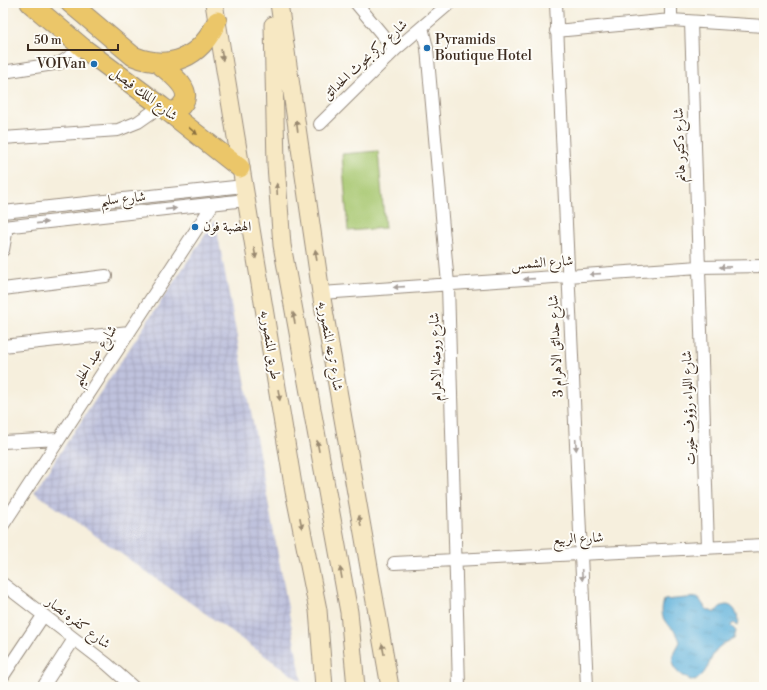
<svg xmlns="http://www.w3.org/2000/svg" width="767" height="690" font-family="'Libre Bodoni',Amiri,serif">
<style>
.industrial{fill:url(#industrial-grid)}
.green{fill:#a7c76f;stroke:#717846}
.water{fill:url(#water-ripples);stroke:#4d6e7c}
.lines{fill:none;stroke-linecap:round;stroke-linejoin:round}
.street-casing{stroke:#988c7e;stroke-width:14}
.secondary-casing{stroke:#988c7e;stroke-width:19}
.primary-casing{stroke:#988c7e;stroke-width:21}
.street{stroke:#fff;stroke-width:12}
.secondary{stroke:#f7e8c3;stroke-width:17}
.primary{stroke:#ebc669;stroke-width:19}
.oneway{fill:#998970}
.oneway2{fill:#8a7040}
.oneway3{fill:#a79f9a}
.poi-dot{fill:#1f6fb2;stroke:#fdfcf7;stroke-width:1.5}
.labels{text-anchor:middle;dominant-baseline:central;stroke-width:4;stroke-linejoin:round;paint-order:stroke}
.poi-label{font-size:14px;fill:#3b2a1e;stroke:#fdfcf7;text-anchor:start}
.street-label{font-size:14px;fill:#3b2a1e;stroke:#fdfcf7}
</style>
<defs>
<pattern id="industrial-grid" width="8" height="8" patternUnits="userSpaceOnUse"><rect width="8" height="8" fill="#bfc2dd"/><path d="M0 4h8M4 0v8" fill="none" stroke="#a5a7bd"/></pattern>
<pattern id="water-ripples" width="26" height="14" patternUnits="userSpaceOnUse"><rect width="26" height="14" fill="#5fb1da"/><path d="M2 4q2-2 4 0t4 0M15 11q2-2 4 0t4 0" fill="none" stroke="#5090b0"/></pattern>
</defs>
<rect width="100%" height="100%" fill="#fdfcf7"/>
<filter id="ink" filterUnits="userSpaceOnUse"><feTurbulence type="fractalNoise" baseFrequency=".025" numOctaves="2"/><feDisplacementMap in="SourceGraphic" scale="8" xChannelSelector="R" yChannelSelector="G"/><feConvolveMatrix kernelMatrix="1 2 1 2 8 2 1 2 1" color-interpolation-filters="sRGB"/></filter>
<filter id="wash" filterUnits="userSpaceOnUse"><feTurbulence type="fractalNoise" baseFrequency=".012" numOctaves="4" result="noise"/><feDisplacementMap in="SourceGraphic" scale="16" xChannelSelector="R" yChannelSelector="G"/><feGaussianBlur stdDeviation="0.9" result="paint"/><feColorMatrix in="noise" values="0 0 0 0 0 0 0 0 0 0 0 0 0 0 0 0 0 1.4 0 .05"/><feComposite in="paint" operator="in"/></filter>
<g filter="url(#wash)">
<rect width="100%" height="100%" fill="#f6efdd"/>
<path class="industrial" d="M215 220 302 682 34 492Z"/>
<path class="green" d="M378 151 385 228 348 231 342 154Z"/>
<path class="water" d="M698 597 706 609 715 613C717 610 719 607 722 606 734 601 740 617 737 626L733 623 731 626 736 631 734 639C704 649 717 666 695 681 685 679 669 670 673 657 674 652 678 646 680 642 675 622 656 627 664 600Z"/>
</g>
<g filter="url(#ink)">
<g class="lines">
<g class="street-casing">
<path id="street" d="M356 3 395 50
M556 3 587 687
M671 20V3
M691 22 708 547
M422 27 427 48 448 284 459 687
M556 31 671 20 764 26
M3 72 60 63 83 48
M320 124 395 50 450 3
M3 138 118 130 138 122 161 106
M3 212 244 186
M3 227 246 200
M3 250 7 227
M3 289 106 276
M321 293 699 267 764 266
M3 346 129 332
M3 442 59 439
M3 525 213 204
M394 563 764 545
M3 584 107 664 133 687
M3 676 43 616
M43 687 74 639"/>
</g>
<g class="secondary-casing">
<path id="secondary" d="M214 3 294 491 318 610 324 687
M279 3 321 293 390 687
M273 25 276 165 282 245 349 612 356 687"/>
</g>
<g class="primary-casing">
<path id="primary" d="M30 3 83 48 161 106 240 168
M70 3 133 56C170 71 201 58 217 21
M158 63C168 72 192 87 184 102 180 109 175 111 168 112"/>
</g>
<use href="#street" class="street"/>
<use href="#secondary" class="secondary"/>
<use href="#primary" class="primary"/>
</g>
<defs><path id="oneway-solid" d="M-6-.8H1V-3.2L6.5 0L1 3.2V.8H-6Z"/></defs>
<g class="oneway">
<use href="#oneway-solid" transform="translate(222 55) rotate(81)"/>
<use href="#oneway-solid" transform="translate(297 126) rotate(-98)"/>
<use href="#oneway-solid" transform="translate(277 189) rotate(-93)"/>
<use href="#oneway-solid" transform="translate(255 253) rotate(80)"/>
<use href="#oneway-solid" transform="translate(316 255) rotate(-98)"/>
<use href="#oneway-solid" transform="translate(294 318) rotate(-100)"/>
<use href="#oneway-solid" transform="translate(279 395) rotate(81)"/>
<use href="#oneway-solid" transform="translate(318 446) rotate(-100)"/>
<use href="#oneway-solid" transform="translate(360 521) rotate(-100)"/>
<use href="#oneway-solid" transform="translate(301 523) rotate(79)"/>
<use href="#oneway-solid" transform="translate(341 573) rotate(-100)"/>
<use href="#oneway-solid" transform="translate(383 649) rotate(-101)"/>
</g>
<use class="oneway2" href="#oneway-solid" transform="translate(193 131) rotate(39)"/>
<g class="oneway3">
<use href="#oneway-solid" transform="translate(171 209) rotate(-6)"/>
<use href="#oneway-solid" transform="translate(42 223) rotate(-6)"/>
<use href="#oneway-solid" transform="translate(725 267) rotate(179)"/>
<use href="#oneway-solid" transform="translate(595 274) rotate(176)"/>
<use href="#oneway-solid" transform="translate(529 279) rotate(176)"/>
<use href="#oneway-solid" transform="translate(399 287) rotate(176)"/>
<use href="#oneway-solid" transform="translate(569 315) rotate(87)"/>
<use href="#oneway-solid" transform="translate(576 445) rotate(87)"/>
<use href="#oneway-solid" transform="translate(582 575) rotate(87)"/>
</g>
</g>
<g class="poi-dot">
<circle cx="427" cy="48" r="4"/>
<circle cx="94" cy="64" r="4"/>
<circle cx="195" cy="227" r="4"/>
</g>
<g class="labels">
<g class="poi-label">
<text x="435" y="40">Pyramids<tspan x="435" dy="16">Boutique Hotel</tspan></text>
<text x="86" y="64" text-anchor="end">VOIVan</text>
<text x="203" y="227">الهضبة فون</text>
</g>
<g class="street-label">
<text transform="translate(365 60) rotate(-43)">شارع مركز بحوث الحدائق</text>
<text transform="translate(144 94) rotate(37)">شارع الملك فيصل</text>
<text transform="translate(680 145) rotate(-92)">شارع دكتور هانم</text>
<text transform="translate(123 199) rotate(-6)">شارع سليم</text>
<text transform="translate(542 263) rotate(-4)">شارع الشمس</text>
<text transform="translate(270 345) rotate(81)">طريق المنصوريه</text>
<text transform="translate(330 346) rotate(80)">شارع ترعه المنصوريه</text>
<text transform="translate(556 346) rotate(-93)">شارع حدائق الاهرام 3</text>
<text transform="translate(95 356) rotate(-57)">شارع عبد الحليم</text>
<text transform="translate(436 357) rotate(-92)">شارع روضه الاهرام</text>
<text transform="translate(689 408) rotate(-92)">شارع اللواء رؤوف خيرت</text>
<text transform="translate(578 539) rotate(-3)">شارع الربيع</text>
<text transform="translate(78 623) rotate(37)">شارع كفره نصار</text>
</g>
</g>
<rect width="767" height="690" fill="none" stroke="#fdfcf7" stroke-width="16"/>
<path d="M28 44v6h90v-6" fill="none" stroke="#3b2a1e" stroke-width="2"/>
<text x="34" y="44" font-size="12" fill="#3b2a1e" stroke="#fdfcf7" stroke-width="3" paint-order="stroke">50 m</text>
</svg>
